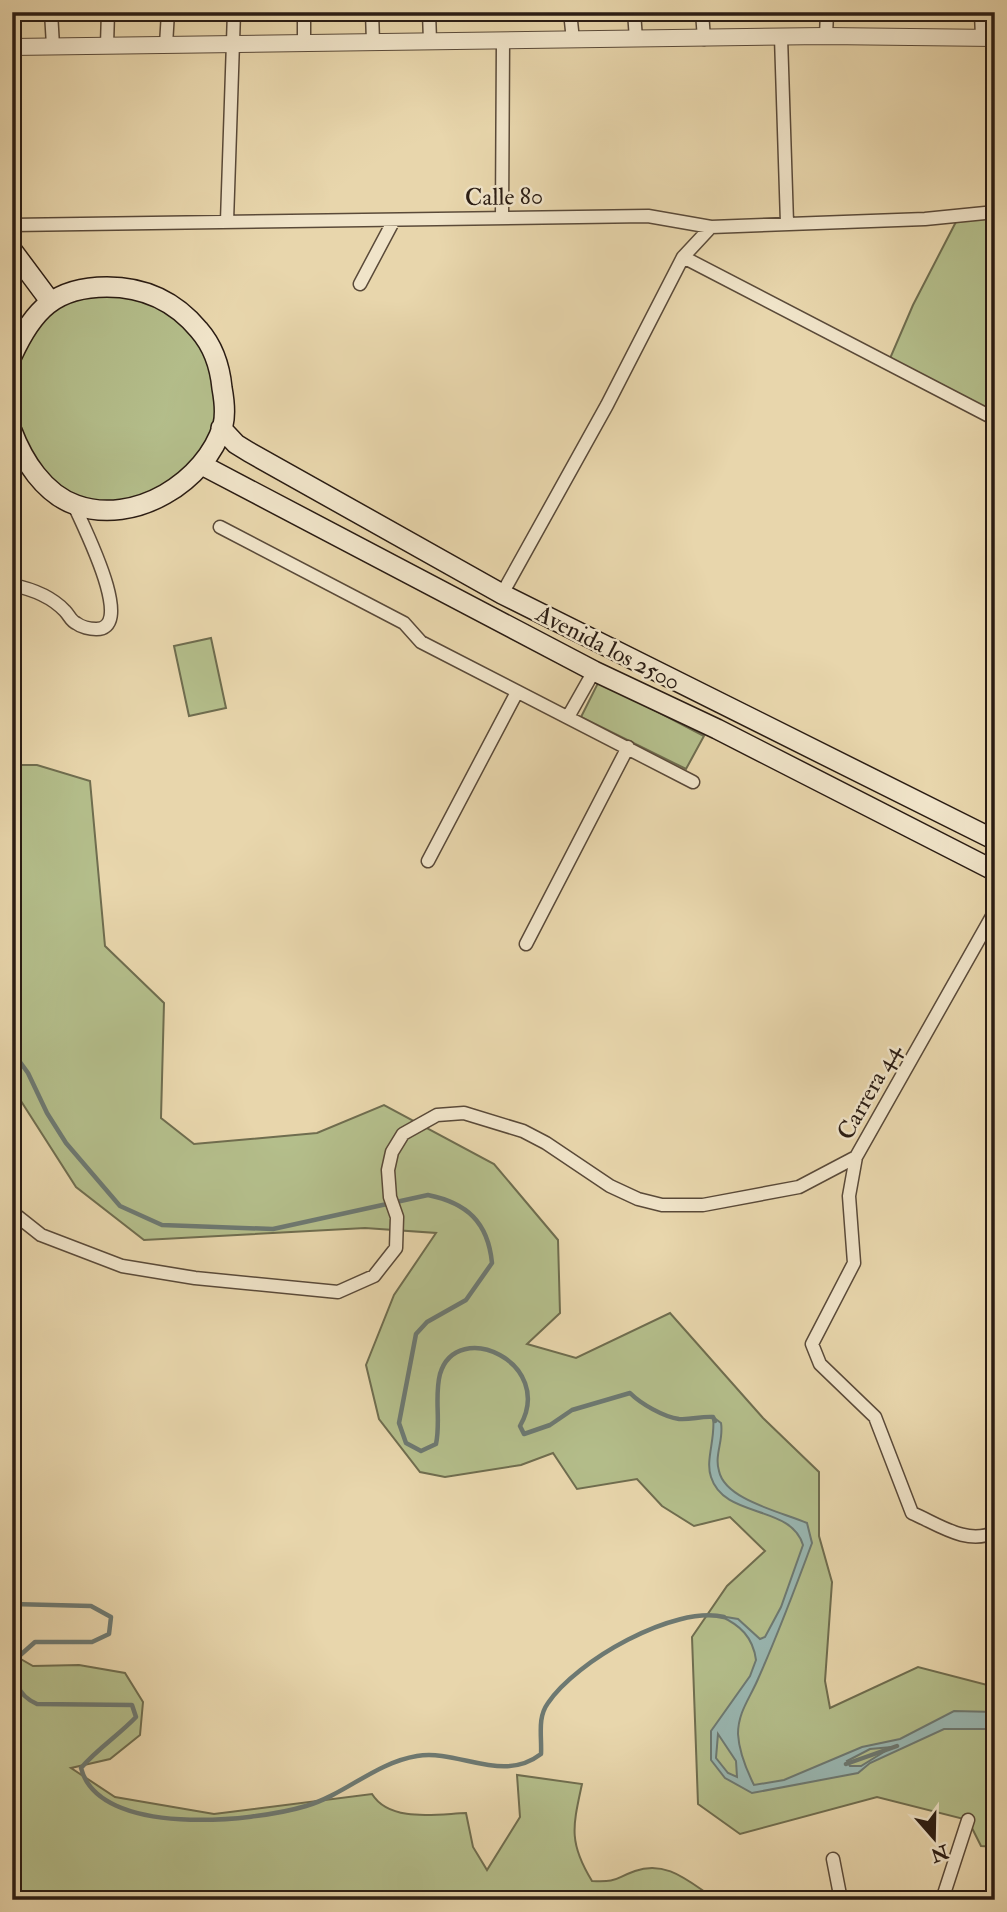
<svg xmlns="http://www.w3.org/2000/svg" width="1007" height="1912" font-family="'IM FELL Double Pica',serif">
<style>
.green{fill:#b4be8b;stroke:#6f6d4f;stroke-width:2}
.water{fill:#99b7b2;stroke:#6d7972;stroke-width:2;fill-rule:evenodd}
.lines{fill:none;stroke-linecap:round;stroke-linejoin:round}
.stream{stroke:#6d7972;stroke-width:4.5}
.minor-casing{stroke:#5a4a39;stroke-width:15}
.tertiary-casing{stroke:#5a4a39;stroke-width:18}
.secondary-casing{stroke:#2a1c13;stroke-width:22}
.minor{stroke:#f0e4c9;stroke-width:12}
.tertiary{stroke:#f0e4c9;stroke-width:16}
.secondary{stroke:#f0e4c9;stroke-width:19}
.labels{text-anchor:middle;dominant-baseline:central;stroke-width:5;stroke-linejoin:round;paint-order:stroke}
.street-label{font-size:24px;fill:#2a1c13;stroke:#f0e4c9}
</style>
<rect width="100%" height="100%" fill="#e8d6ac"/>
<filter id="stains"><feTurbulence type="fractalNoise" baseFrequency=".00286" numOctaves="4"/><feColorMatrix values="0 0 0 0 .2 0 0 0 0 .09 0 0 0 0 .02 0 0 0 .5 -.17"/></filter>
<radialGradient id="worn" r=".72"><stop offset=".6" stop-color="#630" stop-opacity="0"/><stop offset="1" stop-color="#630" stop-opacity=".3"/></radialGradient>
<path class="green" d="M995 212V419L888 363 913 305 959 216Z
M118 287 197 327 224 406 202 465 127 509 54 491 12 431V356L50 301Z
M211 638 226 708 189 716 174 646Z
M599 681 704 736 686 769 581 717Z
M12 765H37L90 781 105 946 164 1003 161 1118 194 1144 317 1133 384 1105 494 1164 558 1240 560 1313 527 1344 576 1358 670 1313 763 1418 819 1472V1536L832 1582 825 1681 830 1708 918 1667 995 1687V1847L981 1846 968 1820 877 1797 740 1834 698 1804 692 1637 727 1586 765 1551 730 1517 694 1526 662 1506 637 1479 577 1489 553 1453 521 1465 445 1477 420 1472 379 1419 366 1365 394 1295 436 1233 365 1228 144 1240 76 1187 12 1087Z
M12 1654 33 1666 79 1665 125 1673 143 1702 140 1735 110 1759 71 1768 115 1797 214 1814 372 1794C390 1823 437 1814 466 1813L473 1847 487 1870 520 1817 517 1775 582 1784C573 1826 568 1842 592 1881 619 1882 613 1879 635 1871 665 1860 687 1880 711 1896V1900H12Z"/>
<path class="water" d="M713 1417 721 1423C724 1440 714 1455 719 1471 725 1500 782 1512 807 1523L812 1543C795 1589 778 1634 758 1679 750 1698 738 1712 738 1734 739 1752 746 1769 754 1785L784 1780 862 1747 900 1739 954 1711 995 1712V1729H944L870 1763 858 1773 752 1793 725 1778 711 1760V1731L750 1676 756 1660C753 1637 740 1625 720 1616L738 1619 760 1639 765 1637 781 1607 803 1545C791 1504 724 1519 711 1477 705 1460 716 1438 713 1417ZM718 1734 736 1761 737 1777 728 1773 716 1758ZM892 1747 861 1766H850L847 1761 870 1749Z"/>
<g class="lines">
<path class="stream" d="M12 1051 28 1073 47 1113 66 1143 120 1206 162 1225 273 1229 428 1195C467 1203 488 1222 492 1263L466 1300 427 1322 416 1334 399 1423 406 1443 421 1451 436 1444C441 1421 434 1397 440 1374 457 1317 556 1363 520 1426L524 1434 550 1425 572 1410 630 1393C641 1404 664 1417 679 1419 691 1420 701 1416 713 1417L715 1421
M12 1604 91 1606 111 1617 109 1634 92 1642H35L17 1658C15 1681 15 1694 37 1704L132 1705 136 1717C119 1735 98 1748 81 1768 99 1838 253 1822 306 1806 346 1794 375 1763 417 1756 459 1749 502 1784 541 1754 542 1736 537 1718 548 1703 576 1661 674 1605 724 1617
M846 1764 897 1746"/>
<g class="minor-casing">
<path id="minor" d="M51 12 53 46
M304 12V43
M372 12 373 42
M429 12 430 41
M570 12 573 40
M634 12 636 39
M702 12 704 39
M981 12 982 38
M826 36 827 12
M781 37 787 223
M107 45 108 12
M166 45 168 12
M502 218 503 40
M227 221 234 12
M12 225 648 216 711 227 925 219 995 212
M683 257 995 419
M360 284 394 220
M220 527 404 623 421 642 693 782
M12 585C32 589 51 596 65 611 69 615 71 621 76 623 81 627 90 629 96 629 137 630 82 524 74 505
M502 594 607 405 683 257 711 227
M568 717 594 671
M428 861 517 692
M995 911 856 1157 849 1196 854 1263 812 1344 820 1364 875 1417 912 1513C938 1524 967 1546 995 1532
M526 944 628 747
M12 1212 41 1235 122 1266 195 1278 338 1292 374 1276 396 1248 397 1217 390 1197 388 1170 392 1152 403 1134 437 1115 464 1113 523 1131 546 1143 610 1186 638 1199 662 1205H703L799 1187 856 1157
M833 1859 841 1900
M942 1900 968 1820"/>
</g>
<g class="tertiary-casing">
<path id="tertiary" d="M12 47 826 36 995 38"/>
</g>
<g class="secondary-casing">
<path id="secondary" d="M12 250 50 301
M12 356C33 310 55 287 107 287 144 287 175 301 199 330 213 346 220 367 222 388 224 399 226 413 223 425 206 482 134 526 76 505 44 494 23 460 12 431
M221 428 236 444 249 452 502 594 995 840
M202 465 594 671 717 729 995 871"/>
</g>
<use href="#minor" class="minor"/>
<use href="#tertiary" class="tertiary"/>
<use href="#secondary" class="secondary"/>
</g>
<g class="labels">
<g class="street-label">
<text transform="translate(504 197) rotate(-1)">Calle 80</text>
<text transform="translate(608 648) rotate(27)">Avenida los 2500</text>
<text transform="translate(869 1092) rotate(-61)">Carrera 44</text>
</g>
</g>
<rect width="1007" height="1912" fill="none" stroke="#e8d6ac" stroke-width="42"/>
<rect x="14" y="14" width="979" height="1884" fill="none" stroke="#2a1c13" stroke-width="3.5"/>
<rect x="21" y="21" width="965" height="1870" fill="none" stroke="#2a1c13" stroke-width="2"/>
<g transform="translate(934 1838) rotate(160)" stroke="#f0e4c9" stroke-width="5" paint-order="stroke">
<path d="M0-5L12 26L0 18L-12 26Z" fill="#2a1c13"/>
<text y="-10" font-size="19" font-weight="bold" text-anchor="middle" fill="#2a1c13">N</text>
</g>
<rect width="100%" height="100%" filter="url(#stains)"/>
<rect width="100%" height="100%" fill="url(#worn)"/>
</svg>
